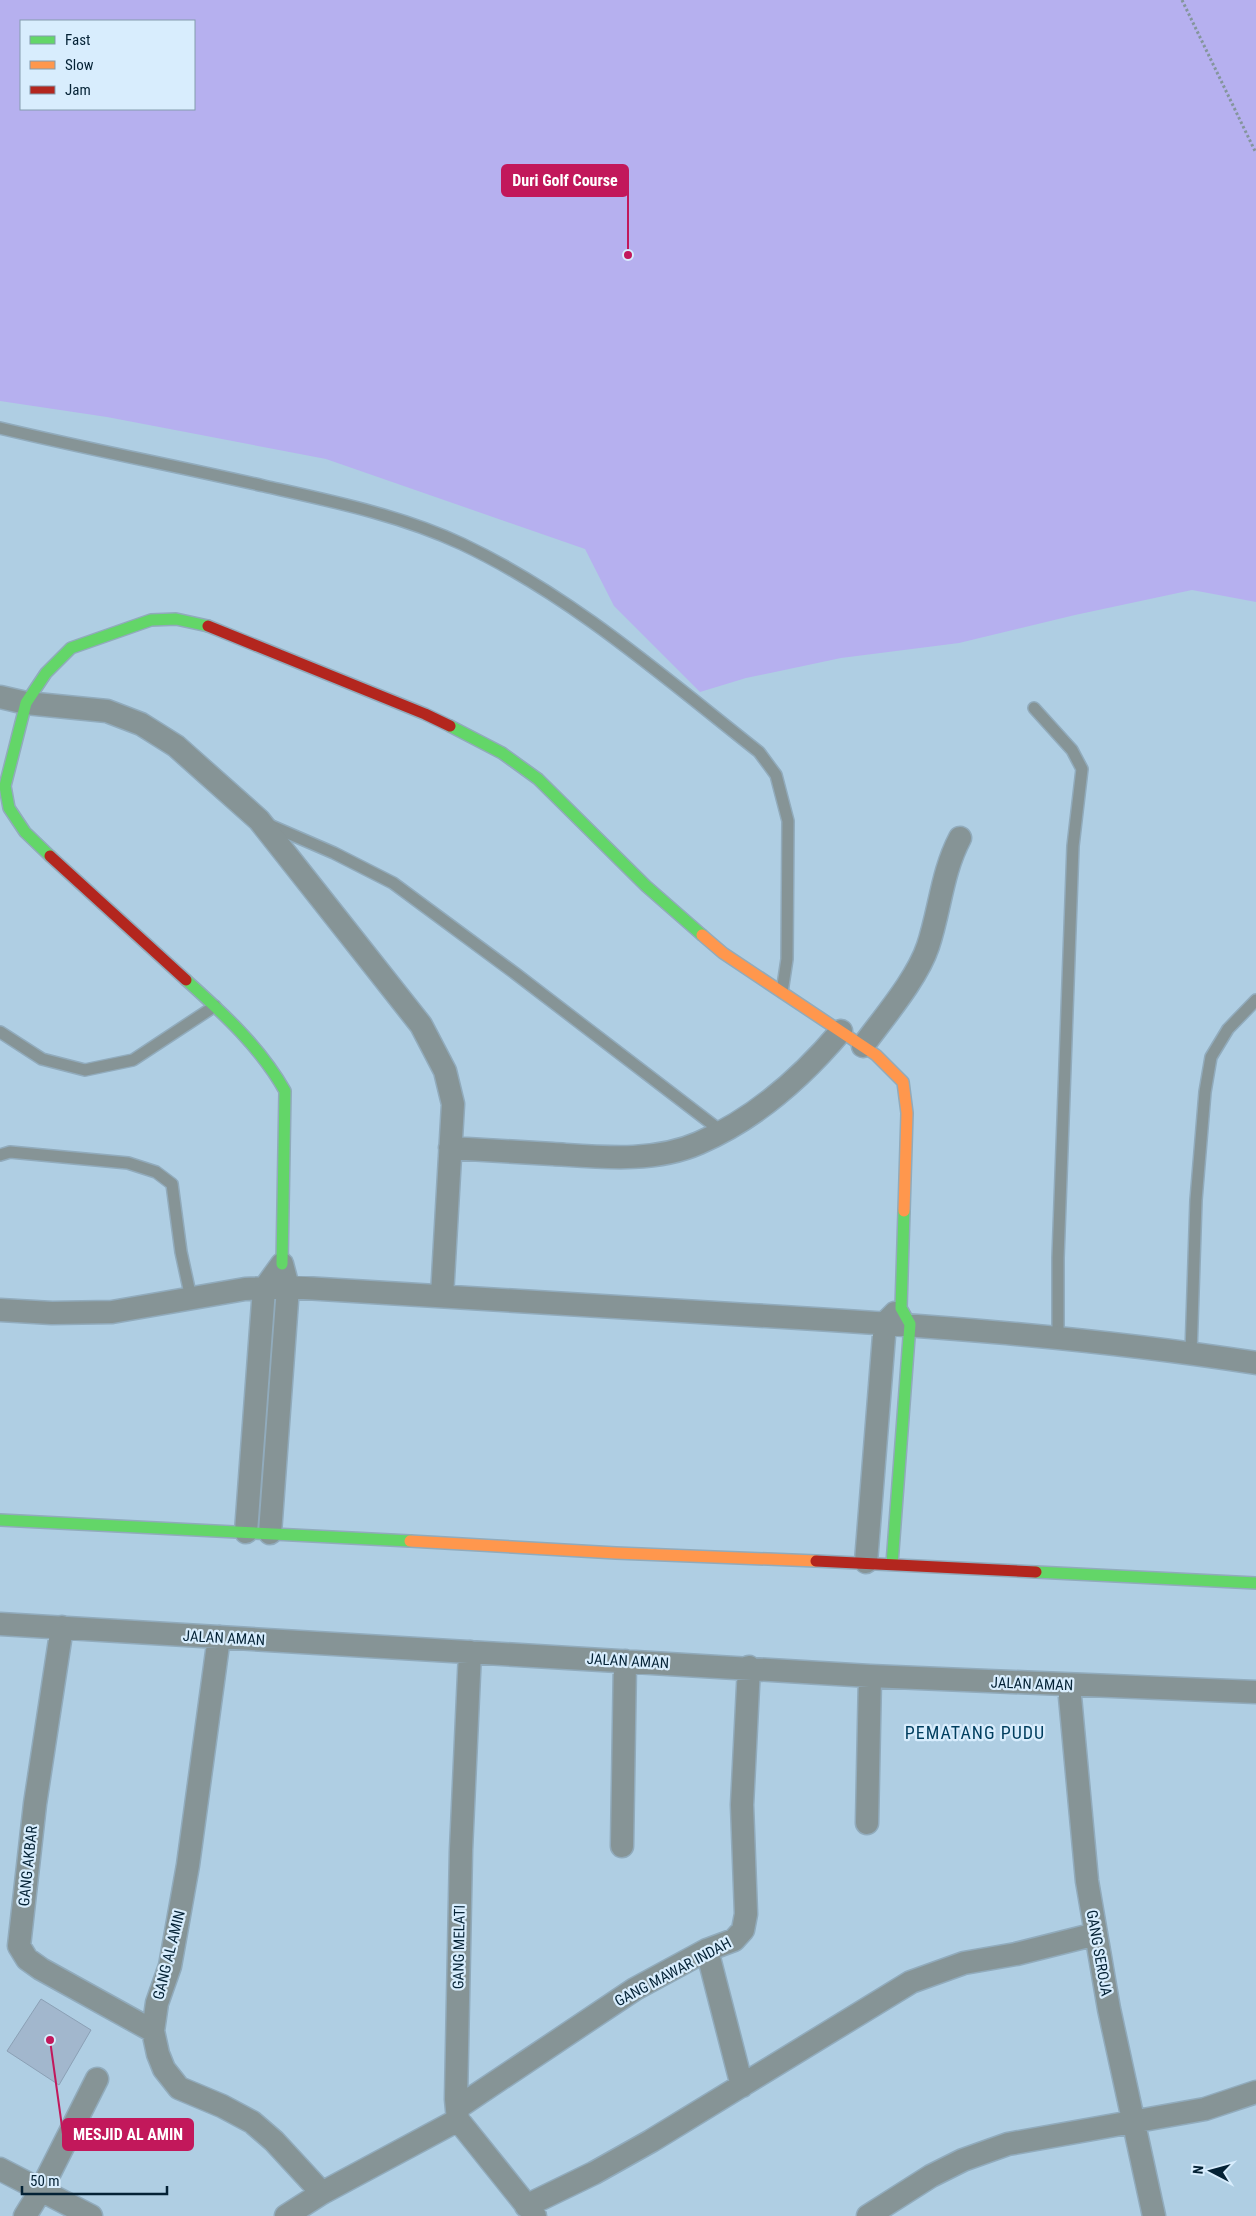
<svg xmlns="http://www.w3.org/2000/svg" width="1256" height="2216" font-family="'Roboto Condensed',sans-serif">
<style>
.green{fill:#b6b0ef;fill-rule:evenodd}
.building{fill:#a2b7cd;stroke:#8ba0b5}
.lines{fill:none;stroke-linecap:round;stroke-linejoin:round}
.lane-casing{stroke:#91abbc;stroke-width:14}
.street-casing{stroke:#91abbc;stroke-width:25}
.fast-casing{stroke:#91abbc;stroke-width:14}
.slow-casing{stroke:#91abbc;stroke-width:14}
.jam-casing{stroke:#91abbc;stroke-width:14}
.path{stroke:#84959c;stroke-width:3;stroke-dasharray:2.5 2.5;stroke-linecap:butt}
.lane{stroke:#869496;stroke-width:11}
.street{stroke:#869496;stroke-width:22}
.fast{stroke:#63d668;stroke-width:11}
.slow{stroke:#ff974d;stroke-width:11}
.jam{stroke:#b3261e;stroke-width:11}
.labels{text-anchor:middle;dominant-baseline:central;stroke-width:4.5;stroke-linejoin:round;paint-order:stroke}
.street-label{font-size:15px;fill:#042235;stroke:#d8edfd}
.quarter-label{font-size:18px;letter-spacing:1px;fill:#003e5f;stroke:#d8edfd}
.leader{fill:none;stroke:#c2185b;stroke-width:2}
.callout-dot{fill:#c2185b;stroke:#d8edfd;stroke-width:2}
.callout{fill:#c2185b;stroke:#c2185b;stroke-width:2}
.callout-label{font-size:16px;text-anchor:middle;font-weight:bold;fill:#fff}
</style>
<rect width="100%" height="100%" fill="#afcee3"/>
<path class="green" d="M0 0H1256V602L1192 590 1075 615 959 643 841 658 746 678 700 692 614 606 585 549 326 459 107 417 0 401ZM21 21H194V109H21Z"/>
<path class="building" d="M41 1999 91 2030 59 2085 7 2051Z"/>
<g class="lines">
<g class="lane-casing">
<path id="lane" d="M0 428C88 449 176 466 264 486 331 501 400 515 462 544 572 596 665 678 759 752L776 775 788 821 787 959 782 992
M1034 708 1072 750 1082 769 1073 846 1058 1258V1337
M267 824 334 853 393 883 516 974 721 1131
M0 1032 42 1059 85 1070 133 1060 215 1006
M0 1155 10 1152 128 1163 156 1172 172 1184 181 1252 191 1298
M1191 1353 1196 1200 1205 1092 1211 1057 1228 1029 1256 1000"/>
</g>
<g class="street-casing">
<path id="street" d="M0 697 26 703 107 711 141 724 176 746 259 820 421 1025 445 1071 453 1104 442 1296
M863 1046C884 1017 917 979 928 946 940 910 942 872 960 838
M450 1148C485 1150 519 1152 553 1154 600 1157 654 1163 699 1143 755 1119 803 1076 841 1031
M0 1310 52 1313 112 1312 245 1289 288 1287C436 1296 584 1305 732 1314 907 1324 1082 1336 1256 1363
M246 1532 264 1289 282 1264 288 1287 270 1533
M866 1562 885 1323 895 1313
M0 1624 870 1676 1256 1692
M62 1627 35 1804 19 1946 27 1959 41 1969 153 2031
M219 1637 188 1865 170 1966 157 2003 153 2031 158 2054 164 2069 179 2088 222 2106 252 2122 274 2141 322 2193
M470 1652 461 1850 456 2099 458 2120 535 2216
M1069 1686 1087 1881 1109 2009 1154 2216
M867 1823 870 1676
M622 1846 625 1661
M707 1950 742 2086
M457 2108 635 1989 707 1950 734 1940 743 1930 746 1914 742 1805 749 1667
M0 2169 91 2216
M526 2206 594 2173 651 2141 911 1982 964 1963 1016 1954 1096 1934
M25 2216 41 2190 97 2079
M286 2216 322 2193 458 2120
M868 2216 931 2176 963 2160 1008 2144 1205 2109 1256 2092"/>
</g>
<g class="fast-casing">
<path id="fast" d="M450 726 502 753 538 779 646 886 702 935
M50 856 25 832 9 808 5 786 26 703 46 673 71 648 151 620 176 619 208 626
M186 980C224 1014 260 1047 285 1091L282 1264
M0 1520 410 1541
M892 1564 910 1324 901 1308 904 1211
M1036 1572 1256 1583"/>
</g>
<g class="slow-casing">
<path id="slow" d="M702 935 723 953 876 1055 903 1082 907 1113 904 1211
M410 1541 616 1553 816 1561"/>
</g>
<g class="jam-casing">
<path id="jam" d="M208 626 425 714 450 726
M50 856 186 980
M816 1561 1036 1572"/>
</g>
<path class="path" d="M1182 0 1256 153"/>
<use href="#lane" class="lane"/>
<use href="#street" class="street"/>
<use href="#fast" class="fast"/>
<use href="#slow" class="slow"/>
<use href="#jam" class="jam"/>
</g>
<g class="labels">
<g class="street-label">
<text transform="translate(224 1638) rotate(3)">JALAN AMAN</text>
<text transform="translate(628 1661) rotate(3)">JALAN AMAN</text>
<text transform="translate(1032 1684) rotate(2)">JALAN AMAN</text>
<text transform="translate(28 1866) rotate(-84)">GANG AKBAR</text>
<text transform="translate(459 1947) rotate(-89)">GANG MELATI</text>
<text transform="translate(1099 1953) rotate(80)">GANG SEROJA</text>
<text transform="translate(169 1955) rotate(-76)">GANG AL AMIN</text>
<text transform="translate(673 1972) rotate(-28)">GANG MAWAR INDAH</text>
</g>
<g class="quarter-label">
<text x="975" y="1732">PEMATANG PUDU</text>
</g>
</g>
<path class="leader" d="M628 255L628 180M50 2040L63 2134"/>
<g class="callout-dot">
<circle cx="628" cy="255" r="5"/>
<circle cx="50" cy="2040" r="5"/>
</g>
<g class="callout">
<rect x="502" y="165" width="126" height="31" rx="5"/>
<rect x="63" y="2119" width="130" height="31" rx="5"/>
</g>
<g class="callout-label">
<text x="565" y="186">Duri Golf Course</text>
<text x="128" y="2140">MESJID AL AMIN</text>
</g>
<rect x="20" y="20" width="175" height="90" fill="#d8edfd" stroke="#839cad"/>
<rect x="30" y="36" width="25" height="8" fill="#63d668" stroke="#839cad"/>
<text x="65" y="45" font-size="15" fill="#042235">Fast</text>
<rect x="30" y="61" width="25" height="8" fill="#ff974d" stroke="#839cad"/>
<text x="65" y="70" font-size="15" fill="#042235">Slow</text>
<rect x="30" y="86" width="25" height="8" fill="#b3261e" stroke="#839cad"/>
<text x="65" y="95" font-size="15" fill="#042235">Jam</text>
<g transform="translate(1211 2171) rotate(276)" stroke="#d8edfd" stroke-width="4" paint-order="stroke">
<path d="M0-4L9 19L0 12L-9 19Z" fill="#042235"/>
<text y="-8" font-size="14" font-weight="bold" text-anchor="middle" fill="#042235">N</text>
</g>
<path d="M22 2186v8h145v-8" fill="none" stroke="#042235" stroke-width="2.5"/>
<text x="30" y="2186" font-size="15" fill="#042235" stroke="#d8edfd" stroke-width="4" paint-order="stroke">50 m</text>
</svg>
